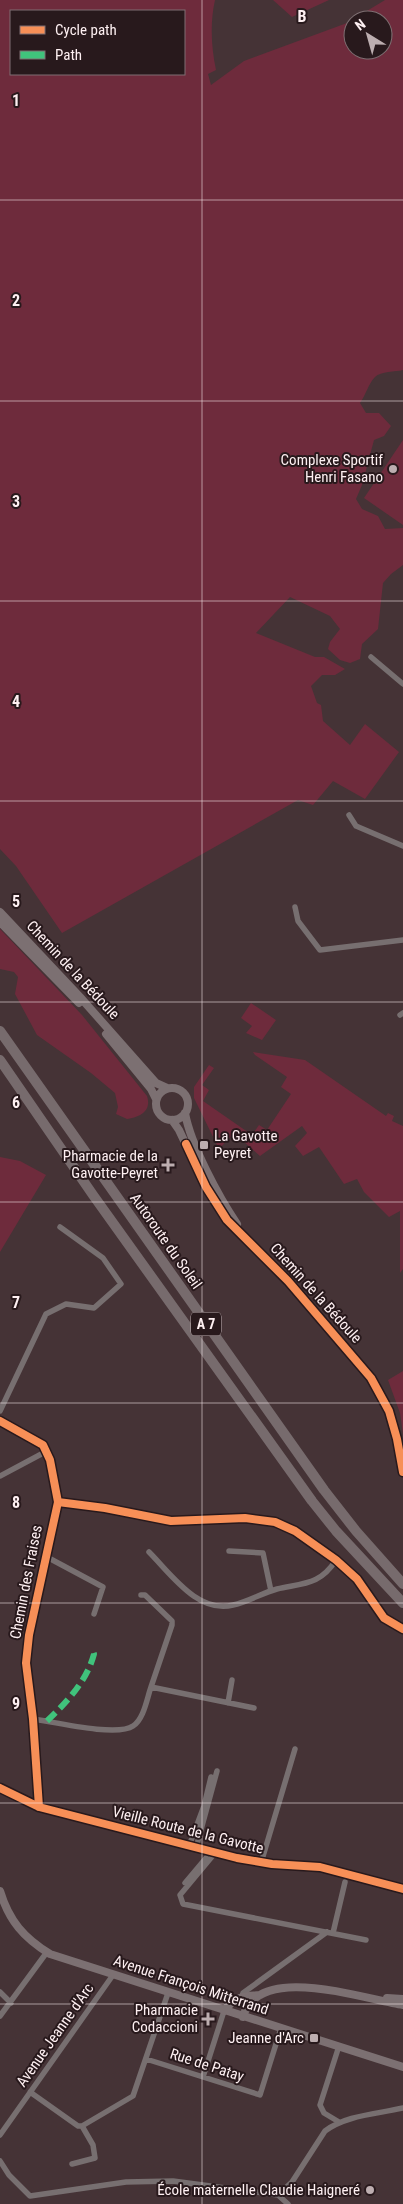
<svg xmlns="http://www.w3.org/2000/svg" width="403" height="2204" font-family="'Roboto Condensed',sans-serif">
<style>
.green{fill:#6e2b3c;fill-rule:evenodd}
.lines{fill:none;stroke-linecap:round;stroke-linejoin:round}
.street{stroke:#776f70;stroke-width:5.5}
.secondary{stroke:#7c7072;stroke-width:8}
.highway{stroke:#776b6d;stroke-width:10}
.quiet{stroke:#40c37c;stroke-width:6;stroke-dasharray:12 6;stroke-linecap:butt}
.cycleway-casing{stroke:#28191c;stroke-width:11}
.cycleway{stroke:#f78f57;stroke-width:8}
.grid{fill:none;stroke:#fef0f2;stroke-width:1;stroke-opacity:0.55}
.poi-dot{fill:#bdaeb0;stroke:#28191c;stroke-width:2}
.labels{text-anchor:middle;dominant-baseline:central;stroke-width:4;stroke-linejoin:round;paint-order:stroke}
.shield{fill:#28191c;stroke:#beb0b2;stroke-width:1}
.shield-label{font-size:14px;font-weight:bold;fill:#fef0f2}
.poi-label{font-size:15px;fill:#fef0f2;stroke:#28191c;text-anchor:end}
.street-label{font-size:15px;fill:#fef0f2;stroke:#28191c}
.grid-label{font-size:16px;text-anchor:middle;font-weight:bold;fill:#fef0f2;stroke:#28191c;stroke-width:4;stroke-linejoin:round;paint-order:stroke}
</style>
<rect width="100%" height="100%" fill="#453336"/>
<path class="green" d="M0 0H215C210 22 211 47 216 70L208 74 211 85 244 61 347 23 385 0H403V370C395 372 381 371 375 377 368 384 366 395 360 403L366 413H379L391 426 384 436 374 440 362 485 356 499 362 509 378 516 385 529 403 528V565L391 574 383 583 378 629 362 644 360 659 350 663 340 660 328 649 330 642 340 629 330 616 290 597 256 633 315 657H324L345 669 335 675H322L311 686 317 703 321 705 323 721 350 745 365 724 399 752 365 799 333 781 313 805 298 800 62 933 16 866 0 849ZM11 11H184V74H11ZM353 20H383V50H353Z
M273 0H329L292 17Z
M403 440V525L364 498Z
M0 929 82 1015 147 1096C152 1111 140 1117 127 1119L116 1114 118 1107 115 1093 91 1073 37 1035 15 994 18 977 14 972 0 969Z
M251 1003 276 1020 262 1040 246 1033 252 1026 241 1018Z
M253 1052 305 1060 386 1116 388 1113 394 1116 392 1121 403 1126V1269L400 1273V1211L389 1217 364 1192 357 1179 344 1184 319 1147 303 1156 295 1146 307 1133 302 1126 260 1156 234 1133 219 1149 194 1098V1087L209 1065 214 1068 202 1085 209 1090 203 1101 252 1135 259 1125 267 1130 291 1094 281 1087 287 1077 255 1055Z
M0 1157 20 1161 46 1175 0 1252Z
M403 1371V1434L400 1413 388 1380Z"/>
<g class="lines">
<path class="street" d="M371 657 403 684
M349 815 356 826 403 846
M295 907 298 921 320 950 403 940
M400 1015 403 1013
M0 1411 46 1314 66 1304 94 1308 121 1284 103 1258 60 1227
M0 1421 43 1445 50 1460 58 1502 29 1635 26 1663 33 1719 39 1807
M0 1476 47 1451
M58 1502 105 1508 171 1521 245 1518 275 1522 295 1531 336 1560 357 1579 384 1618 403 1629
M229 1551 263 1553 271 1591
M149 1552C171 1574 198 1614 233 1605 248 1602 262 1593 277 1589 304 1583 320 1585 336 1560
M45 1556 103 1587 94 1614
M141 1595H145L172 1621V1625L151 1687
M228 1703 232 1680
M33 1719C54 1722 117 1737 133 1726 144 1719 147 1698 151 1687L254 1708
M0 1788 39 1807 237 1858 272 1864 320 1867 403 1889
M189 1846 204 1806 211 1777
M196 1848 217 1771
M215 1853 180 1895 183 1904 366 1940
M261 1863 295 1749
M185 1883 206 1858
M333 1933 345 1882
M0 1992 11 2003
M244 1998 242 1996 243 1993 327 1932
M0 2016 47 1952
M339 2046 320 2105 324 2113 339 2122
M146 2059 260 2095 281 2028
M203 2077 224 2011
M30 2092 78 2126H82
M82 2126 133 2096 168 1993
M0 2135 113 1975
M0 2161 9 2175 30 2196 126 2182 173 2181 278 2195
M72 2164 95 2158 93 2145 82 2126
M278 2195 292 2182 325 2131C346 2115 378 2114 403 2108
M278 2195 288 2204"/>
<path class="secondary" d="M0 912 80 997 156 1083 167 1088
M0 922 79 1003
M106 1034 151 1089 156 1099
M156 1104a16 16 0 1 1 32 0a16 16 0 1 1-32 0Z
M185 1113C191 1146 219 1197 237 1224
M172 1120 179 1130 206 1187 227 1220 288 1281 371 1378 389 1411 397 1439 403 1472
M0 1891C9 1921 24 1938 50 1954L403 2067
M387 1998 403 1999
M224 2011C234 1997 244 1996 260 1995
M243 2017C258 1961 366 2000 403 2005"/>
<path class="highway" d="M0 1031 324 1490 356 1531 403 1584
M0 1060 93 1195 312 1501 336 1531 403 1603"/>
<path class="quiet" d="M47 1721C66 1703 87 1681 94 1654L93 1651"/>
<g class="cycleway-casing">
<path id="cycleway" d="M186 1144 206 1187 227 1220 288 1281 371 1378 389 1411 397 1439 403 1472
M0 1421 43 1445 50 1460 58 1502 29 1635 26 1663 33 1719 39 1807
M58 1502 105 1508 171 1521 245 1518 275 1522 295 1531 336 1560 357 1579 384 1618 403 1629
M0 1788 39 1807 237 1858 272 1864 320 1867 403 1889"/>
</g>
<use href="#cycleway" class="cycleway"/>
</g>
<path class="grid" d="M202 0V2204M0 200H403M0 401H403M0 601H403M0 801H403M0 1002H403M0 1202H403M0 1403H403M0 1603H403M0 1803H403M0 2004H403"/>
<g class="poi-dot">
<circle cx="393" cy="469" r="5"/>
<rect x="199" y="1140" width="10" height="10" rx="2.5"/>
<path d="M165.5 1157.5h5v5h5v5h-5v5h-5v-5h-5v-5h5z"/>
<path d="M205.5 2011.5h5v5h5v5h-5v5h-5v-5h-5v-5h5z"/>
<rect x="309" y="2033" width="10" height="10" rx="2.5"/>
<circle cx="370" cy="2190" r="5"/>
</g>
<g class="labels">
<rect class="shield" x="191" y="1312.5" width="30" height="23" rx="4"/>
<g class="shield-label">
<text x="206" y="1324">A 7</text>
</g>
<g class="poi-label">
<text x="383" y="460">Complexe Sportif<tspan x="383" dy="17">Henri Fasano</tspan></text>
<text x="214" y="1136" text-anchor="start">La Gavotte<tspan x="214" dy="17">Peyret</tspan></text>
<text x="158" y="1156">Pharmacie de la<tspan x="158" dy="17">Gavotte-Peyret</tspan></text>
<text x="198" y="2010">Pharmacie<tspan x="198" dy="17">Codaccioni</tspan></text>
<text x="304" y="2038">Jeanne d'Arc</text>
<text x="360" y="2190">École maternelle Claudie Haigneré</text>
</g>
<g class="street-label">
<text transform="translate(73 970) rotate(47)">Chemin de la Bédoule</text>
<text transform="translate(166 1241) rotate(55)">Autoroute du Soleil</text>
<text transform="translate(316 1293) rotate(48)">Chemin de la Bédoule</text>
<text transform="translate(26 1582) rotate(-79)">Chemin des Fraises</text>
<text transform="translate(188 1830) rotate(14)">Vieille Route de la Gavotte</text>
<text transform="translate(191 1985) rotate(18)">Avenue François Mitterrand</text>
<text transform="translate(55 2035) rotate(-55)">Avenue Jeanne d'Arc</text>
<text transform="translate(207 2065) rotate(18)">Rue de Patay</text>
</g>
</g>
<g class="grid-label">
<text x="302" y="22">B</text>
<text x="16" y="106">1</text>
<text x="16" y="306">2</text>
<text x="16" y="507">3</text>
<text x="16" y="707">4</text>
<text x="16" y="907">5</text>
<text x="16" y="1108">6</text>
<text x="16" y="1308">7</text>
<text x="16" y="1508">8</text>
<text x="16" y="1709">9</text>
</g>
<rect x="10" y="10" width="175" height="65" fill="#28191c" stroke="#7e6f72"/>
<rect x="20" y="26" width="25" height="8" fill="#f78f57" stroke="#7e6f72"/>
<text x="55" y="35" font-size="15" fill="#fef0f2">Cycle path</text>
<rect x="20" y="51" width="25" height="8" fill="#40c37c" stroke="#7e6f72"/>
<text x="55" y="60" font-size="15" fill="#fef0f2">Path</text>
<g transform="translate(368 35) rotate(323)"><circle r="24" fill="#28191c" stroke="#7e6f72"/>
<path d="M0-4L9 19L0 12L-9 19Z" fill="#bdaeb0"/>
<text y="-8" font-size="14" font-weight="bold" text-anchor="middle" fill="#fef0f2">N</text>
</g>
</svg>
